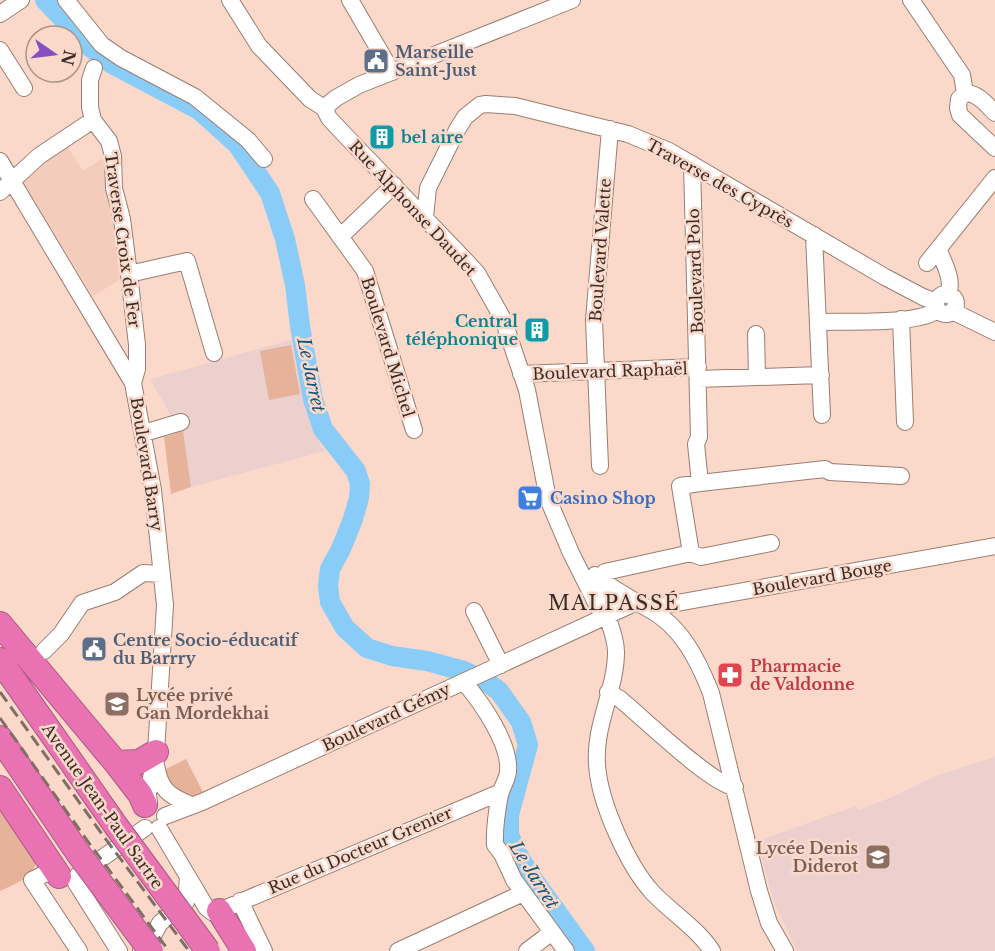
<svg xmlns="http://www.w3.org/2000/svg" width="995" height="951" font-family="'Libre Baskerville',serif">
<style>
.built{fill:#f3ccbb}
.education{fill:#ebd0cd}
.green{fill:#e6b29a}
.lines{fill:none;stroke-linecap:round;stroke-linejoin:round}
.river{stroke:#89ccf7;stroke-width:20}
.minor-casing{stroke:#9a7d70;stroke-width:18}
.highway-casing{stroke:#ab5a81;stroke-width:26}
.minor{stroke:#fff;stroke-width:16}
.highway{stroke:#e972b2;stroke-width:24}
.rail{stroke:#816d64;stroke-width:3;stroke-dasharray:12 6;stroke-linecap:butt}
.highway-bridge-casing{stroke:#ab5a81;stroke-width:26;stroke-linecap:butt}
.highway-bridge{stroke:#e972b2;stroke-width:24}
.labels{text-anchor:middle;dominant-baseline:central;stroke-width:5;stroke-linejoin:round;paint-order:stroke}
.service-label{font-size:16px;font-weight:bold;fill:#4e5e75;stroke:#fad9cb;text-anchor:start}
.culture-label{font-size:16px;font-weight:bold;fill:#0d838f;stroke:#fad9cb;text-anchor:start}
.street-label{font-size:16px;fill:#392d27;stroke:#fad9cb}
.shop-label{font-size:16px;font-weight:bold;fill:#366cbe;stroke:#fad9cb;text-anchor:start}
.health-label{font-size:16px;font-weight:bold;fill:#be3a42;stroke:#fad9cb;text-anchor:start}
.education-label{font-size:16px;font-weight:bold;fill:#785e54;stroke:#fad9cb;text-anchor:start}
.water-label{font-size:18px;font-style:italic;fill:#125579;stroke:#fad9cb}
.quarter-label{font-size:20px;letter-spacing:1.5px;fill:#392d27;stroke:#fad9cb}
</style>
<rect width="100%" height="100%" fill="#fad9cb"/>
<path class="built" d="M65 143 83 171 108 155 127 275 93 296 22 180Z"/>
<path class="education" d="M294 339 307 411 314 430 321 447 325 451 191 487 181 418 171 417 161 396 158 395 151 379Z
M995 757V951H797L774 902 757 841 856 806 858 810 892 797 938 775Z"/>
<path class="green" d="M291 345 300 394 269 400 260 351Z
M183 431 191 487 171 494 164 437Z
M186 759 203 792C182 803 177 793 165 777L166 769Z
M0 805 36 863C32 879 14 884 0 891Z"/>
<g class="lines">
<path class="river" d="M45 0 89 46 112 64 199 110 217 126 237 144 270 193 285 239 295 285 300 326 313 399 323 429 356 471 360 484 359 498 353 519 341 549 330 569 328 586 330 602 345 628 367 648 392 656 427 661 464 671 487 682 499 691 521 722 528 745 509 815V834L515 850 533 879 585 951"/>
<g class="minor-casing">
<path id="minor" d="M66 0 102 45 121 58 195 97 248 140 264 159
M230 0 259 46 310 99 324 108 329 118 341 131 465 260 477 273 503 319 527 390 548 499 571 553 599 609
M350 0 392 72
M911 0 962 75 965 93 959 99 958 108 960 115 995 148
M0 14 21 0
M0 50 24 88
M94 68 90 80V107L93 120 109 141 113 156 114 188 122 219 129 274 137 345V369L133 383
M965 93C978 93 986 104 995 113
M324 108 336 98 359 85 572 0
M0 161 133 383 153 490 165 605 156 752 148 794 149 803
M692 164 699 437 696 444 700 483 680 486 691 553 605 572C592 600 616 624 616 652 616 690 594 725 597 764 599 802 628 866 653 893 672 913 697 928 712 951
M0 192 39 156 93 120
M313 199 365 271 414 430
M425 217 428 188 457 130 465 117 480 105 486 104 515 106 628 134 669 151 885 277 923 297 936 302
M814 235 822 415
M340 237 394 185
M938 249C944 263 954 280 948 295
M927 263 995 178
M129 274 187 261 214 353
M936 304a10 10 0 1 1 20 0a10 10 0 1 1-20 0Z
M952 311 995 332
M901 319 905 422
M819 322C845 321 919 325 937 310
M756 334 757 377
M521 374 698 367
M698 379 821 375
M144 433 181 422
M600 466 594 320 610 129
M700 483 825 469 830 472 901 476
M691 553 701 557 771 543
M595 575C611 588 629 598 647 608 681 625 698 660 711 693L759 891 769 923 785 951
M649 608 995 546
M474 611 501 665
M44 651 61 634 82 603 115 592 143 573 162 574
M464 682C481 702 511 744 508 772 507 780 502 787 500 794 497 810 494 828 495 845L502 854 514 880 566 951
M608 692 620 699C641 716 713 786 735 787
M156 765C160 790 169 796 191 805
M165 816 202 802 637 602
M159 828 206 907 212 912 219 911 501 792
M53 870 32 880 79 951
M240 901 264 951
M141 950 149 943 160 923 186 902 188 877
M119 951 76 883 78 875 145 828
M398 951 523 893
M527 951 552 932"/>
</g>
<g class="highway-casing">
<path id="highway" d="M0 624 116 763 140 794 145 805
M0 660 116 826
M0 738 78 853
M116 763 139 762 156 752
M0 788 59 876
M219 911 244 951"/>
</g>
<use href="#minor" class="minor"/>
<use href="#highway" class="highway"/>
<path class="rail" d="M0 692 102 834 189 951
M0 718 89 843 169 951"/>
<g class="highway-bridge-casing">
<path id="highway-bridge" d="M116 826 208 951
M78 853 151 951"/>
</g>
<use href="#highway-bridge" class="highway-bridge"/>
</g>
<defs>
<g id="civic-square" transform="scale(1.35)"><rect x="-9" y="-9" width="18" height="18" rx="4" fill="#5c6f8a" stroke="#fad9cb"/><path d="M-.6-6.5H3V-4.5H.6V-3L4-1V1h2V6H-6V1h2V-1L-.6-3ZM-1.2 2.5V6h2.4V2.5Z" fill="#fff"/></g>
<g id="building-square" transform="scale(1.35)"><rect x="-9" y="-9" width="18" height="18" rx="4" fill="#0f9aa8" stroke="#fad9cb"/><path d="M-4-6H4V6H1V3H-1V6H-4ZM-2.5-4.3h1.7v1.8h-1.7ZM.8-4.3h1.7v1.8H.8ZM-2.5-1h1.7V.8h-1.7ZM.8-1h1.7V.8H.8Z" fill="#fff"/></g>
<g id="supermarket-square" transform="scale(1.35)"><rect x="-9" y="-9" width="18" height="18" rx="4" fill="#3f7fe0" stroke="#fad9cb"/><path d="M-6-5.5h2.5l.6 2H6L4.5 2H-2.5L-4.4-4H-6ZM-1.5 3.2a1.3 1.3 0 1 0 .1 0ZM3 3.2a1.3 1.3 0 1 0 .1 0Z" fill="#fff"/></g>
<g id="pharmacy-square" transform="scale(1.35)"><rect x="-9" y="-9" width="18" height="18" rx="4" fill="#e0444e" stroke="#fad9cb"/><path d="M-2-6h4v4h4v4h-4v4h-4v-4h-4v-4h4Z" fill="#fff"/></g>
<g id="school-square" transform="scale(1.35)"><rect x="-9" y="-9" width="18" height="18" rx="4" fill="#8d6e63" stroke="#fad9cb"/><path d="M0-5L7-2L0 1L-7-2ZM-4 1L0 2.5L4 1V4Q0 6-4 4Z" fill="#fff"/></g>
</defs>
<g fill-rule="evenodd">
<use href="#civic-square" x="376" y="61"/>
<use href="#building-square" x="382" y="137"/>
<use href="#building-square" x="537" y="330"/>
<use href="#supermarket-square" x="530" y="498"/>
<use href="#civic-square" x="94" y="649"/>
<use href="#pharmacy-square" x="730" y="675"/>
<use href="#school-square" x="117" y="704"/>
<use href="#school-square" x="878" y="857"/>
</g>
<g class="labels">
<g class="service-label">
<text x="395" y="52">Marseille<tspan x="395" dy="18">Saint-Just</tspan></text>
<text x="113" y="640">Centre Socio-éducatif<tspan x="113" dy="18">du Barrry</tspan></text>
</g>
<g class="culture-label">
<text x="401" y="137">bel aire</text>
<text x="518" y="321" text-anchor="end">Central<tspan x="518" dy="18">téléphonique</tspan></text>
</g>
<g class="street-label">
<text transform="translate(720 183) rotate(29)">Traverse des Cyprès</text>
<text transform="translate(413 208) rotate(47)">Rue Alphonse Daudet</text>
<text transform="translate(123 240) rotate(82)">Traverse Croix de Fer</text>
<text transform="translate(600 250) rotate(-86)">Boulevard Valette</text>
<text transform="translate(695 271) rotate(-92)">Boulevard Polo</text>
<text transform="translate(388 347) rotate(73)">Boulevard Michel</text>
<text transform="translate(610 371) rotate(-2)">Boulevard Raphaël</text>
<text transform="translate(147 464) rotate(81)">Boulevard Barry</text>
<text transform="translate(822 577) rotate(-10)">Boulevard Bouge</text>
<text transform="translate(386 717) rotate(-25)">Boulevard Gémy</text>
<text transform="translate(103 806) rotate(55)">Avenue Jean-Paul Sartre</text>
<text transform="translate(360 850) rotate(-23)">Rue du Docteur Grenier</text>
</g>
<g class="shop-label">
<text x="550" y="498">Casino Shop</text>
</g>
<g class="health-label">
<text x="750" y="666">Pharmacie<tspan x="750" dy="18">de Valdonne</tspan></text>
</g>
<g class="education-label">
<text x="136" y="695">Lycée privé<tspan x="136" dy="18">Gan Mordekhai</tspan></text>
<text x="858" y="848" text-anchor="end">Lycée Denis<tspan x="858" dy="18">Diderot</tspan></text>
</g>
<g class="water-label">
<text transform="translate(311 375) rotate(78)">Le Jarret</text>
<text transform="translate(534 875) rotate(58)">Le Jarret</text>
</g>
<g class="quarter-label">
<text x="614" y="603">MALPASSÉ</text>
</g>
</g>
<g transform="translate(54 54) rotate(104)"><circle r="28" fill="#fad9cb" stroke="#ad9489" stroke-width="1.5"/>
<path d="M0-4.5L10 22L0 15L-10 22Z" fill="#894dc4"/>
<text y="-9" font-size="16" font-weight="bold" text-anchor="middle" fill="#392d27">N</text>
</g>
</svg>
